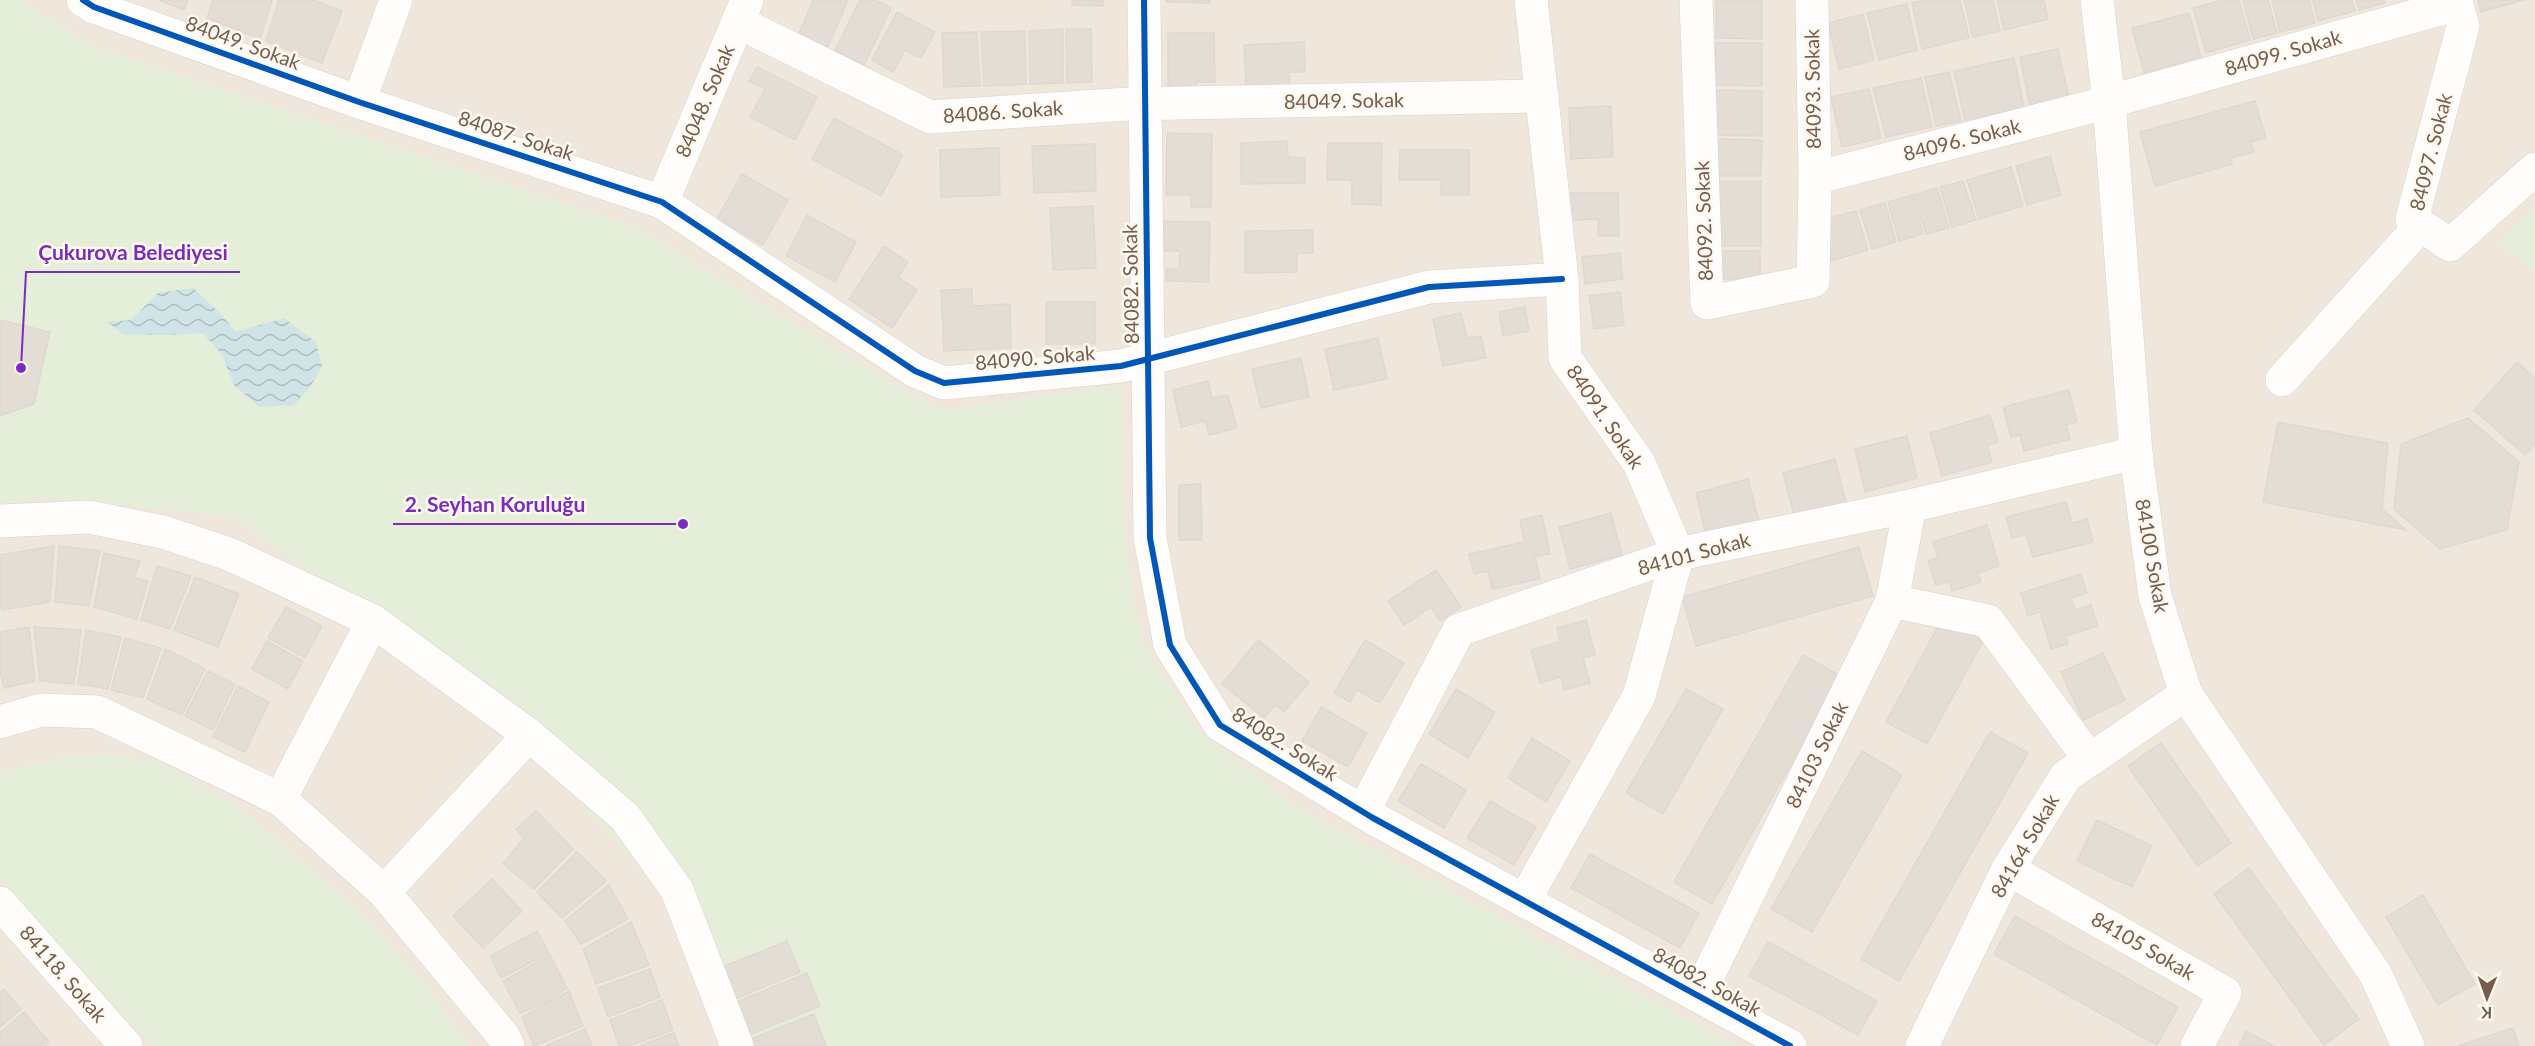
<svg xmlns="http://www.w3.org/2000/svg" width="2535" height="1046" font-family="Lato,sans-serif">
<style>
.residential{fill:#f0e7dc}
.green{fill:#e4eed9}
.water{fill:url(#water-waves)}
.building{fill:#e4ddd5;stroke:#e0d8d0;stroke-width:1.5}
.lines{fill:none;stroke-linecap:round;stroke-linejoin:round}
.street-casing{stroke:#d7d1cc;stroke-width:34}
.secondary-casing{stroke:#d8d1cb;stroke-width:34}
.street{stroke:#fefdfc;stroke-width:33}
.secondary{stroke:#fefdfc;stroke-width:33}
.cycleway-casing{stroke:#fef9f0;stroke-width:10}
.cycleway{stroke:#0057b8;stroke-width:6}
.labels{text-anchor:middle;stroke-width:5;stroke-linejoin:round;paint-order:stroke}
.street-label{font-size:20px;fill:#755d4e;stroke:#fef9f0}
.leader{fill:none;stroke:#7b2cbf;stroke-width:2}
.callout-dot{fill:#7b2cbf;stroke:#fef9f0;stroke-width:2}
.callout-label{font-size:21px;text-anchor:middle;font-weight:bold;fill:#7b2cbf;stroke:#fef9f0;stroke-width:5;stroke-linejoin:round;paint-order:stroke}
</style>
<defs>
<pattern id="water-waves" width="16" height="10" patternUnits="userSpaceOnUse" patternTransform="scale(1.5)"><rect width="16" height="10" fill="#d0e4e7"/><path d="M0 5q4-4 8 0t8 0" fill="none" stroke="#adbcbd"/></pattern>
</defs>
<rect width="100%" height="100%" fill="#f7f4ee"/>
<rect class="residential" x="0" y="0" width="2535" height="1046"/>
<g class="green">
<polygon points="0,0 19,0 89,45 635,227 923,402 945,410 1121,385 1123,533 1141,641 1198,730 1294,806 1736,1046 734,1046 662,892 479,693 232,516 36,497 0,509"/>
<polygon points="2535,209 2535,270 2499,242"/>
<polygon points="109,755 155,760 235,805 352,904 427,987 468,1046 152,1046 0,880 0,772 61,758"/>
</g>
<polygon class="water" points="193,288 219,312 236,332 284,318 316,342 322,367 310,387 294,405 259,407 234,385 222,355 203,333 167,335 122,334 108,322 131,320 158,293"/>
<g class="building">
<polygon points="159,0 188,0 184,10"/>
<polygon points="213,0 272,0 260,39 207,18"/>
<polygon points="279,0 313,0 342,11 322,63 266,41"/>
<polygon points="813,0 848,0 826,51 797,38"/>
<polygon points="860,0 875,0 891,8 864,65 835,51"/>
<polygon points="1072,0 1103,0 1103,6 1072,5"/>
<polygon points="1166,0 1210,0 1210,3 1166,2"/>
<polygon points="1924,0 1960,0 1969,38 1922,49 1912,3"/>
<polygon points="1964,0 1993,0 2000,31 1973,37"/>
<polygon points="1997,0 2044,0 2048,19 2004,30"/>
<polygon points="2222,0 2239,0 2250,40 2206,53 2193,8"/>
<polygon points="2243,0 2268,0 2277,33 2253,39"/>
<polygon points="2272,0 2309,0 2315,23 2280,32"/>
<polygon points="2313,0 2352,0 2355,11 2318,21"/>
<polygon points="2356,0 2384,0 2385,3 2359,10"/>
<polygon points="2478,0 2524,0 2481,12"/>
<polygon points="1716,1 1762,1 1762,39 1716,38"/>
<polygon points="1907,4 1917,50 1879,60 1867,13"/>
<polygon points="897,12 935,32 921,58 905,50 893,72 872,60"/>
<polygon points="2189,13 2201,57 2144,73 2132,28"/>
<polygon points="1863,14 1874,60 1839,69 1828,23"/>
<polygon points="1063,29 1063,83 1030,84 1029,31"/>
<polygon points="1066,29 1091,29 1092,82 1067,83"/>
<polygon points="1025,31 1026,84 984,86 981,32"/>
<polygon points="977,32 980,86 944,87 942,33"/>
<polygon points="1168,33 1214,33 1215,82 1196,82 1196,97 1168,97"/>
<polygon points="1304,42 1305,72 1289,72 1290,85 1246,88 1244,45"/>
<polygon points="1716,43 1762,43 1762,86 1715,85"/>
<polygon points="2058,49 2069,98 2030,106 2020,57"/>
<polygon points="2014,58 2024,107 1965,120 1954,71"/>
<polygon points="757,67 817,97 795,140 750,117 765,89 749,81"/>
<polygon points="1949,72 1961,121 1936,126 1925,77"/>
<polygon points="1921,78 1932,127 1886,137 1873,88"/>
<polygon points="1869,89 1881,138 1842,147 1831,97"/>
<polygon points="1715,90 1762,91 1762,136 1715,135"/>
<polygon points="2255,101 2266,138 2251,142 2254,152 2231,158 2232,164 2155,186 2140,132"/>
<polygon points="1611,106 1613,157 1571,159 1569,108"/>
<polygon points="834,118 903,155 881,196 812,159"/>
<polygon points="1167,133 1212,134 1211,207 1191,207 1191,195 1166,195"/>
<polygon points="1715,139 1762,140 1761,176 1714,176"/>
<polygon points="1287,141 1288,157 1305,158 1305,183 1241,184 1241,143"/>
<polygon points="1328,143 1382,143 1381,205 1352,204 1352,180 1327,180"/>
<polygon points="1095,144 1096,191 1034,193 1032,146"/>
<polygon points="999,148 1000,195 941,197 940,150"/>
<polygon points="1400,150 1469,150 1469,195 1441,195 1441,180 1399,180"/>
<polygon points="2050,156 2061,195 2027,205 2016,166"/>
<polygon points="2011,167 2023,206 1979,219 1967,180"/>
<polygon points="742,174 788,200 763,245 717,219"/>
<rect x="1714" y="181" width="47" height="65"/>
<polygon points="1963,181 1976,220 1952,227 1940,187"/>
<polygon points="1937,188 1949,228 1926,234 1914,195"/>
<polygon points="1569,193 1618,193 1619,236 1598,236 1598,219 1569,220"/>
<polygon points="1912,195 1923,234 1899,241 1888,202"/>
<polygon points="1885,203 1896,242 1872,249 1860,210"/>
<polygon points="1093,206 1096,268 1053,270 1050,208"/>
<polygon points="1856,211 1868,250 1831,261 1820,221"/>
<polygon points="807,215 856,242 835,282 786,256"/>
<polygon points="1157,221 1210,222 1209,282 1166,281 1166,269 1179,269 1180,251 1157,251"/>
<polygon points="1313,230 1313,253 1297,253 1297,272 1245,273 1245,231"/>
<polygon points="884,246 908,262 898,277 917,290 892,328 849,299"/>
<polygon points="1714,251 1760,251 1760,279 1713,279"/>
<polygon points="1620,253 1623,279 1585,284 1582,257"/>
<polygon points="972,289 972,306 1010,304 1011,348 944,351 941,290"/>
<polygon points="1620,292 1624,325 1594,329 1589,296"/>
<rect x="1046" y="302" width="49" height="42"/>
<polygon points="1525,307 1529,331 1503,336 1499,312"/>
<polygon points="1461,313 1467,338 1481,336 1486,358 1443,366 1433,319"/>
<polygon points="0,320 50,332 34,404 0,416"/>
<polygon points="1378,338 1387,379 1334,390 1325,349"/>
<polygon points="1301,358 1309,397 1261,408 1252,369"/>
<polygon points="2517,362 2535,378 2535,444 2525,455 2474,410"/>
<polygon points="1208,381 1212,398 1228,395 1237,428 1209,435 1205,421 1181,427 1173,390"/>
<polygon points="2069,390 2077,422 2066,425 2070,439 2024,451 2020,435 2011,437 2003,407"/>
<polygon points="1990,415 1998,442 1987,445 1992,462 1942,476 1930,433"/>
<polygon points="2468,418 2519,462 2507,530 2440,549 2394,509 2401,444"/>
<polygon points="2278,422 2388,443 2382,509 2406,530 2263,502"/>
<polygon points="1907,436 1917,478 1865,492 1855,449"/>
<polygon points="1835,459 1846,502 1794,515 1783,473"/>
<polygon points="1748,479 1759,521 1706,535 1696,493"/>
<polygon points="1201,484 1202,540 1179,540 1179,485"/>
<polygon points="2066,502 2072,523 2087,519 2093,542 2033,557 2026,534 2012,538 2006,517"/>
<polygon points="1611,513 1622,555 1570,569 1559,527"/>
<polygon points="1542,515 1550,554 1535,556 1540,579 1492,589 1488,571 1474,574 1469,554 1524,542 1520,520"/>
<polygon points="1987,525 1999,566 1978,573 1981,582 1952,591 1949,581 1936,585 1928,561 1938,558 1933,542"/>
<polygon points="54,546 50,602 2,610 0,603 0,555"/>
<polygon points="59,546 100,551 89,606 55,602"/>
<polygon points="1859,547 1873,596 1696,646 1682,597"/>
<polygon points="104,553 140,561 134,578 148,581 137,619 94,607"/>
<polygon points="157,566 191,576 170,629 141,620"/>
<polygon points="1436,570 1461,607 1440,621 1431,607 1404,625 1388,601"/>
<polygon points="2081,574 2087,593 2071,598 2075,610 2091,605 2098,626 2066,636 2068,644 2051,649 2040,612 2028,616 2021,593"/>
<polygon points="195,577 239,594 218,647 174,630"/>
<polygon points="286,607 322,626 305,658 268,638"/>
<polygon points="1942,619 1983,641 1927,744 1886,722"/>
<polygon points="1586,620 1595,655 1583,658 1590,683 1564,690 1561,677 1540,683 1531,650 1560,642 1557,628"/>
<polygon points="29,627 35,681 4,688 0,670 0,632"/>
<polygon points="34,627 81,630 74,684 40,681"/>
<polygon points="86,630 121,637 108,689 78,684"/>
<polygon points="125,638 161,648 143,698 111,690"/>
<polygon points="1258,640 1309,682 1284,712 1275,705 1264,718 1222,684"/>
<polygon points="1365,640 1404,663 1380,703 1357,690 1350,702 1334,693"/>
<polygon points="267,641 303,661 288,689 252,669"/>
<polygon points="165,649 205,669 182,715 147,699"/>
<polygon points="2103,653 2125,700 2083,720 2061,672"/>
<polygon points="1803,655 1841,676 1712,904 1674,882"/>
<polygon points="208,671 235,684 213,730 185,716"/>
<polygon points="238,686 269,702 245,752 213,737"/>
<polygon points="1456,689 1495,712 1468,758 1429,734"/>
<polygon points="1686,689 1723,709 1663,814 1626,793"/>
<polygon points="1321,707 1367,733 1348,767 1302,741"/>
<polygon points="1990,732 2028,753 1899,981 1861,959"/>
<polygon points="1532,738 1570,761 1546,802 1508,778"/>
<polygon points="2161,743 2231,843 2198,866 2128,766"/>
<polygon points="1862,751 1902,775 1812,932 1771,909"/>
<polygon points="1421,764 1466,790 1444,828 1398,801"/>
<polygon points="1490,801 1536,827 1514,865 1467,838"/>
<polygon points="536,811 573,849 534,889 503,864 524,838 516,829"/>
<polygon points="2097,820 2152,846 2132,887 2077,861"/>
<polygon points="577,852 606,881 562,918 537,892"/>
<polygon points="1590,854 1699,913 1680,948 1571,888"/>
<polygon points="2249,868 2359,1019 2324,1045 2214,894"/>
<polygon points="492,879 522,911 483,948 453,916"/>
<polygon points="609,885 628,919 581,944 565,921"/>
<polygon points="2423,895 2475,984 2438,1005 2386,917"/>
<polygon points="2015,916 2178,1007 2157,1045 1994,954"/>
<polygon points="631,922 649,965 596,984 583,949"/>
<polygon points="537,931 549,953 501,978 490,956"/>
<polygon points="787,941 800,972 735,999 722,967"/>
<polygon points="1768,942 1877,1001 1858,1035 1749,976"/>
<polygon points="550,955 567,988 545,1003 520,1013 503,981"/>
<polygon points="650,969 660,997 608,1017 598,988"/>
<polygon points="807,973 820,1006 749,1035 736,1002"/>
<polygon points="4,989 21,1009 0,1027 0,992"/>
<polygon points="569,991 583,1026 534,1046 522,1017"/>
<polygon points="662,1000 673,1030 629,1046 619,1046 610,1020"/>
<polygon points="24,1012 49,1042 45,1046 0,1046 0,1033"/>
<polygon points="814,1014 826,1046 754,1046 751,1039"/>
<polygon points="2513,1028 2519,1046 2460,1046 2460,1045"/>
<polygon points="585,1029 592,1046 545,1046"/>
<polygon points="2246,1031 2274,1046 2239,1046"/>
<polygon points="674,1033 679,1046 639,1046"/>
</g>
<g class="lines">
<g class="street-casing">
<g id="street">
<polyline points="83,0 94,7 359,102 662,202 915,371 944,383 1121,366 1429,287 1562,279"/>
<polyline points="1144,0 1150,538 1170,645 1220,725 1373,818 1790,1046"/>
<polyline points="1696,0 1707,303 1813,281 1815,178 1812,0"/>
<polyline points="2097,0 2109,102 2136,453 2155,596 2186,694 2376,975 2408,1046"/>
<polyline points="2455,0 2463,26 2412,219 2450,245 2535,169"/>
<polyline points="738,22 930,117 1129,104 1542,96"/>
<polyline points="359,102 396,0"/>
<polyline points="1815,178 2090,107 2457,4"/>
<polyline points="662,202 747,0"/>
<polyline points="2282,380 2421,225"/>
<polyline points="0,521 89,517 163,532 229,554 373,621 529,735 625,817 677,890 737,1046"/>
<polyline points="1892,601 1988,621 2090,760"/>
<polyline points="0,722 41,710 97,712 280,799 384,892 504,1037 508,1046"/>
<polyline points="280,799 373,621"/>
<polyline points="1363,812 1459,630 1678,554 1910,506 2136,453"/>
<polyline points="2008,869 2225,993 2197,1046"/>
<polyline points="384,892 529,735"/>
<polyline points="1524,901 1639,696 1678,554 1639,463 1565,358 1562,279 1531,0"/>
<polyline points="1698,996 1892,601 1910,506"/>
<polyline points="1922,1046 2008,869 2066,776 2186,694"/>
</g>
</g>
<g class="secondary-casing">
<polyline id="secondary" points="0,903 126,1046"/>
</g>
<use href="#street" class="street"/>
<use href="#secondary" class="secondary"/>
<g class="cycleway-casing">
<g id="cycleway">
<polyline points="83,0 94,7 359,102 662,202 915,371 944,383 1121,366 1429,287 1562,279"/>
<polyline points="1144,0 1150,538 1170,645 1220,725 1373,818 1790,1046"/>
</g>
</g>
<use href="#cycleway" class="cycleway"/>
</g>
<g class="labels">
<g class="street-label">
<text transform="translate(243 43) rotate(20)" y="7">84049. Sokak</text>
<text transform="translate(2283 53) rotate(-16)" y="7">84099. Sokak</text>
<text transform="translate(1813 89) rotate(-91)" y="7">84093. Sokak</text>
<text transform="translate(705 101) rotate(-67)" y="7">84048. Sokak</text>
<text transform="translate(1344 101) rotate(-1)" y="7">84049. Sokak</text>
<text transform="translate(1003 112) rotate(-4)" y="7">84086. Sokak</text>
<text transform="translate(516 136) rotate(18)" y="7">84087. Sokak</text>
<text transform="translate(1962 140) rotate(-14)" y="7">84096. Sokak</text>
<text transform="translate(2431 152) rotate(-76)" y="7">84097. Sokak</text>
<text transform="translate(1704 221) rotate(-92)" y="7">84092. Sokak</text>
<text transform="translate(1131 284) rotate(-91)" y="7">84082. Sokak</text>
<text transform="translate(1035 358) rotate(-5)" y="7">84090. Sokak</text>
<text transform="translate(1605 417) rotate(56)" y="7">84091. Sokak</text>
<text transform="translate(1694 554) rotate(-15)" y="7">84101 Sokak</text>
<text transform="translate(2152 556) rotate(80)" y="7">84100 Sokak</text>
<text transform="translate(1285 744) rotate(32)" y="7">84082. Sokak</text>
<text transform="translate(1817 755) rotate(-64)" y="7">84103 Sokak</text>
<text transform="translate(2025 846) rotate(-60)" y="7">84164 Sokak</text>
<text transform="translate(2143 946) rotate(30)" y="7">84105 Sokak</text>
<text transform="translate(63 974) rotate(49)" y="7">84118. Sokak</text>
<text transform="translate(1707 982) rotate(29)" y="7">84082. Sokak</text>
</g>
</g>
<path class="leader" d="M21 368L26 272H240M683 524L597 524H393"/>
<g class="callout-dot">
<circle cx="21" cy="368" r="6"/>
<circle cx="683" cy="524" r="6"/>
</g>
<g class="callout-label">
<text x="133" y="260">Çukurova Belediyesi</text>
<text x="495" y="512">2. Seyhan Koruluğu</text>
</g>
<g transform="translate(2487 998) rotate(181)" stroke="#fef9f0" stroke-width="4.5" paint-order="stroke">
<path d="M0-4.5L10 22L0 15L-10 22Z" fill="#755d4e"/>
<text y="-9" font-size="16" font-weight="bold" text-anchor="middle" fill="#755d4e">K</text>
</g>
</svg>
